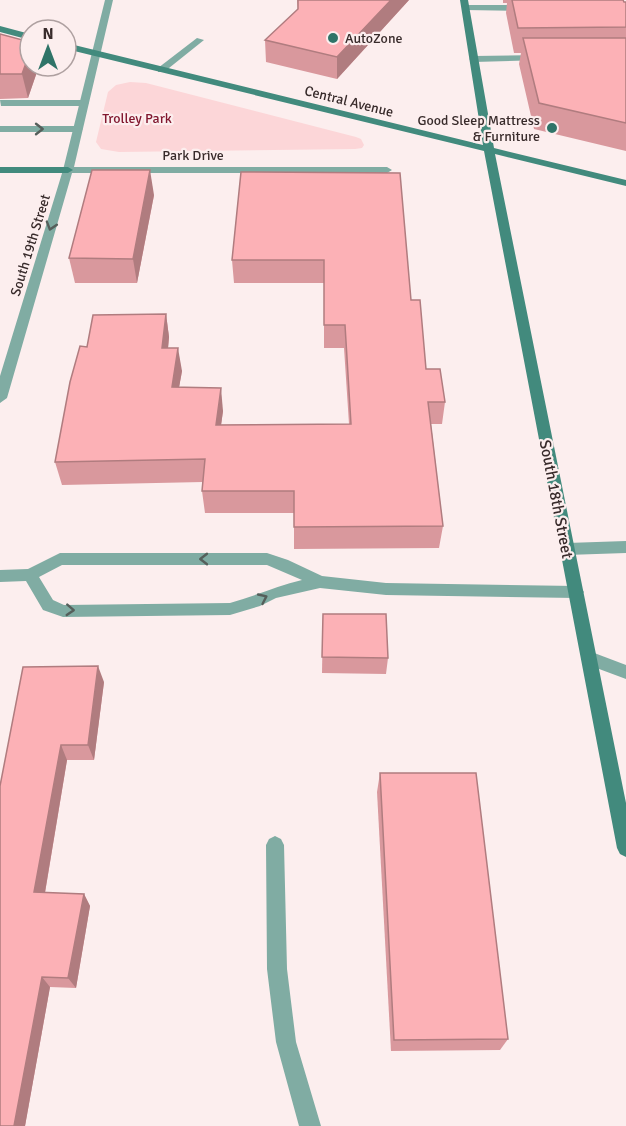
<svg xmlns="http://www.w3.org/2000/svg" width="626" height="1126" font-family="Signika,sans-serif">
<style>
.green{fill:#fcd6d8}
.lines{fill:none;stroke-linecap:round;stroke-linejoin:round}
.lane{fill:#80aca3;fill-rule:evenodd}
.street{fill:#80aca3;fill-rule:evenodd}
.secondary{fill:#428a7d;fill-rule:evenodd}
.wall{fill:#d9989d}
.shaded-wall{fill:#b07c7f}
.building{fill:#fcb1b6;stroke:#b07c7f;stroke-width:1.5}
.oneway{stroke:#555f5b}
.poi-dot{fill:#2f7468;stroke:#fceeee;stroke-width:2}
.labels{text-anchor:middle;stroke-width:4.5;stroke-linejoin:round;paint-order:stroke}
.far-poi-label{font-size:14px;fill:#382b2b;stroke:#fceeee;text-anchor:start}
.far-street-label{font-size:14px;fill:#382b2b;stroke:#fceeee}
.far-park-label{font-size:14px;fill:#821830;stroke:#fceeee}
.street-label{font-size:16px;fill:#382b2b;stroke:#fceeee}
</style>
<rect width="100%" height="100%" fill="#fceeee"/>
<polygon class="green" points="130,82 146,83 356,137 361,139 364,145 362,148 355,149 119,152 101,149 96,142 108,92 116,85"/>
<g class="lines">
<g class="lane">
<polygon points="462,5 525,5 529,8 525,11 465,10 462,9"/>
<polygon points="197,38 204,40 164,72 158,72 158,68"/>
<polygon points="540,55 545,58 543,60 474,62 469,59 474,56"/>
<polygon points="0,100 84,100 89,103 84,106 1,106"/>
<polygon points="0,126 78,126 83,129 78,132 0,132"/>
<polygon points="626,541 626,553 567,555 562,553 560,549 562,545 567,543"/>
<path d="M 60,553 L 267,553 L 288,560 L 322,576 L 386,583 L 576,586 L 581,588 L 584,592 L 581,596 L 576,598 L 386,595 L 320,588 L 276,598 L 260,606 L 230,615 L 63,617 L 43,610 L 26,581 L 0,582 L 0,570 L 28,569 ZM 62,565 L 267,565 L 302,580 C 277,586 255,596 230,603 L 64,605 L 53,600 L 39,577 Z"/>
<polygon points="589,651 626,665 626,679 583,663 581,658 583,653"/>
<polygon points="275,836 281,839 284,845 287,969 296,1042 321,1126 299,1126 276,1042 267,969 266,845 269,839"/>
</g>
<polygon class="street" points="105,0 113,0 74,167 387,167 392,170 387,173 72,173 7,398 0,403 0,376 63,170"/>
<g class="secondary">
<polygon points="460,0 468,0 494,148 626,180 626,186 495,154 626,803 626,857 620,854 617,848 484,151 66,49 66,43 483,145"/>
<polygon points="0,26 30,34 30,40 0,32"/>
<polygon points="0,167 68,167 73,170 68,173 0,173"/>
</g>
</g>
<g class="wall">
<polygon points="297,0 409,0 337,79 266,62 265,40 298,10"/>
<polygon points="503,0 623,0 624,2 626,2 626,151 534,129 519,64 521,53 514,53 506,13 507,3 503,3"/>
<polygon points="0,34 39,66 28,98 0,99"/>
<polygon points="241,172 411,300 426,369 445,402 442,424 431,424 443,526 439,548 294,549 294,513 205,513 202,491 203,482 62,485 55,462 87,347 166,314 169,337 168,348 182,371 179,387 223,411 221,425 349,424 344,348 324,348 324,283 234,283 232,260"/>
<polygon points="154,195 137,283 75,283 69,258"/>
<polygon points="323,614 388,658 386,674 322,673"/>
<polygon points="104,682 94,760 67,760 45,893 84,894 90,906 76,988 50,987 25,1126 0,1126 0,786"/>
<polygon points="380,773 508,1039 500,1050 391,1051 377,792"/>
</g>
<g class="shaded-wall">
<polygon points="391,0 409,0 337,79 337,57"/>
<polygon points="30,52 30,66 39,66 28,98 22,74"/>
<polygon points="150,170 154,195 137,283 133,259"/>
<polygon points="166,314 169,337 166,371 162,348"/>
<polygon points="178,348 182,371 175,410 172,387"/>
<polygon points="221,388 223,411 218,447 216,425"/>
<polygon points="98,666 104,682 94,760 88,745"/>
<polygon points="61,745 67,760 43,904 34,892"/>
<polygon points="84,894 90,906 76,988 68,978"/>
<polygon points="42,977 50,987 25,1126 14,1126"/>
</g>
<g class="building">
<polygon points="298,0 391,0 337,57 265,40 298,9"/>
<polygon points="512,0 623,0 624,2 626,2 626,27 518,28"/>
<polygon points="0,34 30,42 30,52 22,74 0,74"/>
<polygon points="523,38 626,38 626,123 539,103"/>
<polygon points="92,170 150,170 133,259 69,258"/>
<polygon points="241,172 400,173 411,300 420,300 426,369 440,369 445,402 428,402 443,526 294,527 294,491 202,491 205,459 55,462 70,382 80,346 87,347 93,315 166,314 162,348 178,348 172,387 221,388 216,425 351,424 345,325 324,325 324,260 232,260"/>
<polygon points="323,614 386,614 388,658 322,657"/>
<polygon points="98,666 88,745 61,745 34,892 84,894 68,978 42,977 14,1126 0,1126 0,786 23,667"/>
<polygon points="380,773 476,773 508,1039 394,1040"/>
</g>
<defs><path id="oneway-chevron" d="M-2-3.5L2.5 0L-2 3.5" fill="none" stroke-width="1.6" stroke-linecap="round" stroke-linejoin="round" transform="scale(1.5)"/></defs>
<g class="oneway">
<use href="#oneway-chevron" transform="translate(39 129)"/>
<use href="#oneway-chevron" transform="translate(51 226) rotate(107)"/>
<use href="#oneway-chevron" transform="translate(204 559) rotate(180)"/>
<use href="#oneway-chevron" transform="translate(263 598) rotate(-25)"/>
<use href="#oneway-chevron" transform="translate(70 610) rotate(3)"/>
</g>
<g class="poi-dot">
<circle cx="333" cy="38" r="6"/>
<circle cx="552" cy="128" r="6"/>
</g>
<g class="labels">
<g class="far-poi-label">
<text x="345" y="43">AutoZone</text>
<text x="540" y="125" text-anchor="end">Good Sleep Mattress<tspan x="540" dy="16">&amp; Furniture</tspan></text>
</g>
<g class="far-street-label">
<text transform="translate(349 101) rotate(14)" y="5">Central Avenue</text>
<text x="193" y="160">Park Drive</text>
<text transform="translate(30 245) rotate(-73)" y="5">South 19th Street</text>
</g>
<g class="far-park-label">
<text x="137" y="123">Trolley Park</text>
</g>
<g class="street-label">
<text transform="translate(557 499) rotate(79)" y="6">South 18th Street</text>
</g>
</g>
<g transform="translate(48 48)"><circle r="28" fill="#fceeee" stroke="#aea0a0" stroke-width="1.5"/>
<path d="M0-4.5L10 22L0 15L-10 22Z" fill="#2f7468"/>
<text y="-9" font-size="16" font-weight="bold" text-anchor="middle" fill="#382b2b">N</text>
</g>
</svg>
